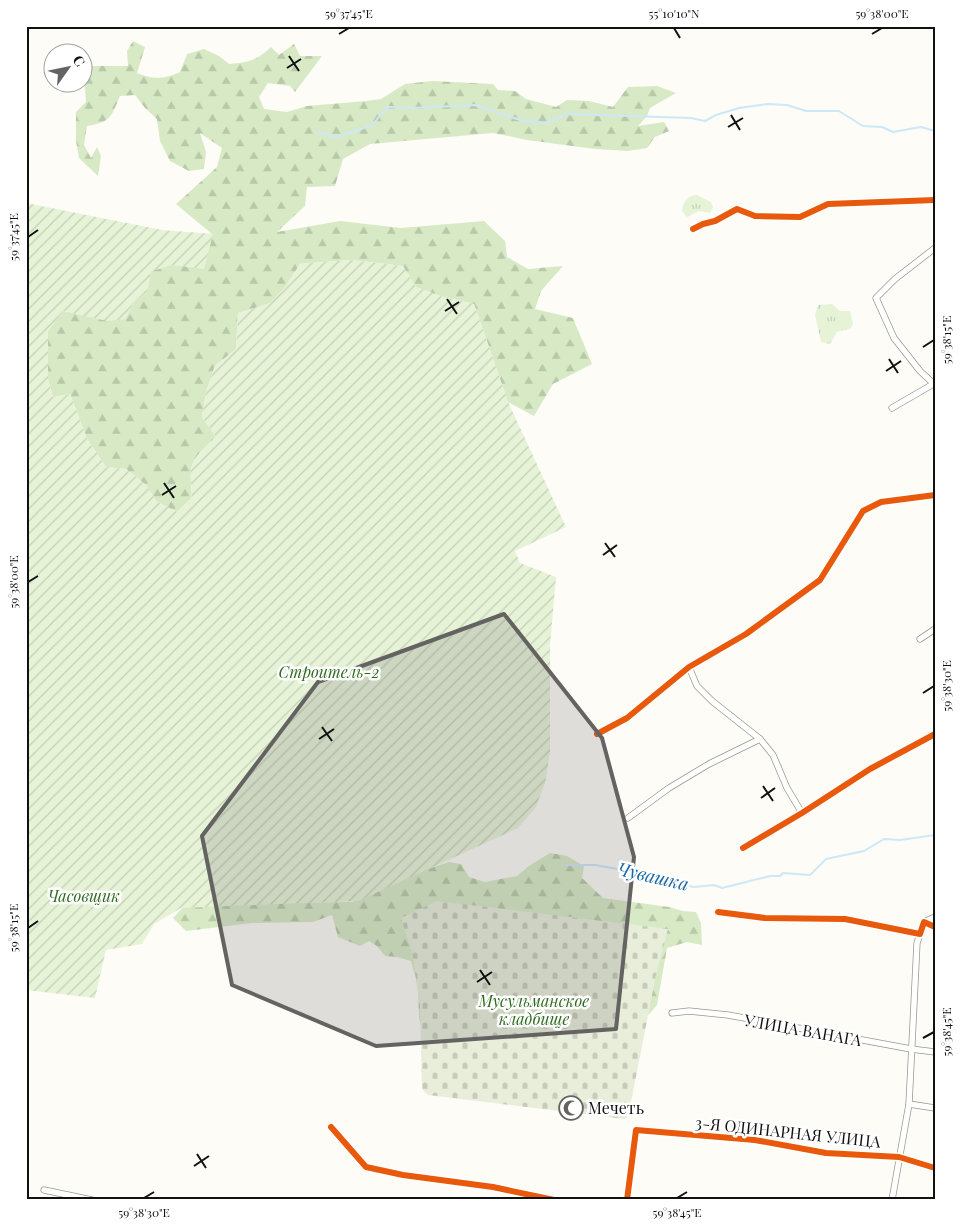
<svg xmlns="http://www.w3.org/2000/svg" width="961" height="1226" font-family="'Playfair Display',serif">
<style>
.grass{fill:url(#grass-tufts)}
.forest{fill:url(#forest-firs)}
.cemetery{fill:url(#cemetery-stones)}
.garden{fill:url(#garden-furrows)}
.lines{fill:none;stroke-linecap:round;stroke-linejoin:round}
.stream{stroke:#cde8f7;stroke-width:2}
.minor-casing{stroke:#979795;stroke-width:7}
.minor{stroke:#fffffe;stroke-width:5.5}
.cycleway-casing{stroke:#fff;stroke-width:9}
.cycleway{stroke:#e8590c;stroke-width:6}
.marked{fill:#646362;fill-opacity:0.2;stroke:#646362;stroke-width:4;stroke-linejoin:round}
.ticks{fill:none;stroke:#111;stroke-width:2}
.labels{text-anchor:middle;stroke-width:5;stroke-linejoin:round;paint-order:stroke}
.park-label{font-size:16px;font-style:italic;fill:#2f6b1f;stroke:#fff}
.street-label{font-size:16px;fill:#111;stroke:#fff}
.poi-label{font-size:16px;fill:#111;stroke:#fff;text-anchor:start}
.water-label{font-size:18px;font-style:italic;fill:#1768a6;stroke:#fff}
.neatline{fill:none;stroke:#111;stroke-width:2}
.ticks-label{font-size:12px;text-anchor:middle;fill:#111}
</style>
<defs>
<pattern id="grass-tufts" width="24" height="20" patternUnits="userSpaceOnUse" patternTransform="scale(1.25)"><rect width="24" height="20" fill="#e7f3d7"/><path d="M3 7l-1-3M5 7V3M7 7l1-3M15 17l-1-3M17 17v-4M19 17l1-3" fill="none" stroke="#c5cfb8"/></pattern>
<pattern id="forest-firs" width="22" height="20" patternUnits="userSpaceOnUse" patternTransform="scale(1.25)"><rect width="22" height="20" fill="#d8eac5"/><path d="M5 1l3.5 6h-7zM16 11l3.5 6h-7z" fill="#b8c8a8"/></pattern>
<pattern id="cemetery-stones" width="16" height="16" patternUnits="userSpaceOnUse" patternTransform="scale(1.25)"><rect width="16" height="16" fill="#e9eedb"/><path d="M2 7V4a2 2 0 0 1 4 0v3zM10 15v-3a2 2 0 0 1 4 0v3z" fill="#c7cbbb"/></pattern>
<pattern id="garden-furrows" width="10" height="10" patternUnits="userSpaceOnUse" patternTransform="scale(1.25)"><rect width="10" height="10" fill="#e7f3d7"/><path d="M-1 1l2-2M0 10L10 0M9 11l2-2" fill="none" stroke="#c5cfb8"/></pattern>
</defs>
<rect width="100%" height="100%" fill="#fdfcf7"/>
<g class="grass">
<path d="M 697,195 L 711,202 L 713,207 L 710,213 L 699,211 L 687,217 L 682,211 C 684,201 686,196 697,195 Z"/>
<polygon points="832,304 840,311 850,311 853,324 851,328 837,332 830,344 821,342 815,315 818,305"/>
</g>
<g class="forest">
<path d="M 133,41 L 145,47 L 137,73 C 153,80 165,79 180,72 L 187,54 L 204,49 L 219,56 L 229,64 C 249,62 256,61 271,47 L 279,55 L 294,44 L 300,56 L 322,56 L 295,92 L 290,86 L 268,83 L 259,97 L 264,109 L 287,112 L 307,106 L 366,101 L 381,99 L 405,84 L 432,81 L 493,84 L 498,90 L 515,91 L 526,99 L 556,107 L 567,100 L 589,101 L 613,107 L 628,87 L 657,86 L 676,93 L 650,108 L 647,116 L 638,126 L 664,122 L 669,131 L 655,137 L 647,148 L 628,151 L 595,149 L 527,140 L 493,133 L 370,144 L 343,159 L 335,186 L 307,187 L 305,206 L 277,232 L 340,221 L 401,228 L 484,221 L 505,241 L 507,257 L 528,269 L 563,266 L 541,291 L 535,309 L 573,318 L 592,364 L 553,384 L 534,416 L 508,402 L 474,304 L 440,296 L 416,287 L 403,266 L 351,260 L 300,264 L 286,286 L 271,303 L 238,313 L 236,349 L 215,366 L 206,392 L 202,417 L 216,437 C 190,462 189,461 192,497 L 177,512 L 156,501 L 146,485 L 126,469 L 106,467 L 87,439 L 70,394 L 53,397 L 48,379 L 48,331 L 62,311 L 125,319 L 134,302 L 147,292 L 151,271 L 171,265 L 213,235 L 176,204 L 217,167 L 222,148 L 200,133 L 206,152 L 204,169 L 189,171 L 170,161 L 160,141 L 157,119 L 145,108 L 135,95 L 120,96 C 111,117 111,122 87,126 L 84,145 L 91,158 L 97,147 L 101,156 L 98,176 L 79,158 L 76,141 L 76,112 L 86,102 L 85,87 L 80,83 L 82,82 L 83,66 L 128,66 L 127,51 Z"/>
<polygon points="550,853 567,856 584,866 582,878 603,898 669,907 683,911 696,912 701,923 702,945 687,942 667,948 657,1005 641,1023 426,1085 421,1070 426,1056 424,1036 419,1019 418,986 411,961 397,957 385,956 377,946 369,941 360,946 338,937 332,915 313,922 252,923 186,931 173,918 186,904 353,902 422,871 449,862 461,864 469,877 485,882 517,876 529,866"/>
</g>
<polygon class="cemetery" points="437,901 668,929 656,975 628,1117 624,1119 428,1095 422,1089 420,1006 412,952 401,918"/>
<path class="garden" d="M 26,203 L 162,230 L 213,234 L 204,269 L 171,265 L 151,271 L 147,292 L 134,302 L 125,319 L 107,321 L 63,311 L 48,331 L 48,379 L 53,397 L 70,394 L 87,439 L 106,467 L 126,469 L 146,485 L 156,501 L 177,512 L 192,497 C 189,460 190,463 216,437 L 202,417 L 206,391 L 215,366 L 236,349 L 238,313 L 271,303 L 286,286 L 300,264 L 351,260 L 403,266 L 416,287 L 440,296 L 474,304 L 508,402 L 566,527 L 515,551 L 520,563 L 556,577 L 550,645 L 550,753 L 545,783 L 536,807 L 518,828 L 358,901 L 181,908 L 154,924 L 142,944 L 106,950 L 95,998 L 26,990 Z"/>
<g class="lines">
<g class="stream">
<polyline points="316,132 336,137 373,125 380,115 388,107 412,108 475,105 520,120 546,123 568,114 691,118 705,121 716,115 739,108 767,104 787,105 806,111 839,111 863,126 882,127 893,132 921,127 935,131"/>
<polyline points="566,865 595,865 635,872 649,873 672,882 694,887 714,885 722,888 770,876 780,876 783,873 810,875 826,859 864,851 884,839 900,840 935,835"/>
</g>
<g class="minor-casing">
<g id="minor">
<polyline points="693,229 703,224 715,221 737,209 755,216 800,217 828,204 935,200"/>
<polyline points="935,248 895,279 876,298 894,338 920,371 935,385"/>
<polyline points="892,408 935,383"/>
<polyline points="920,639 935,629"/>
<polyline points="689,667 697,686 712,701 760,739 773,755 787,788 802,813"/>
<polyline points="597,734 627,718 689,667 746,634 820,580 863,511 881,502 935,495"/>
<polyline points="628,818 669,788 709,764 760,739"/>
<polyline points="743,848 802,813 870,769 935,734"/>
<polyline points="718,912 765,918 845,919 920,934 924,922 935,927"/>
<polyline points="924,922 935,917"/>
<polyline points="672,1013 689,1011 728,1015 911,1049 935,1052"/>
<polyline points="909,1104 935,1108"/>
<polyline points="331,1127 366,1167 403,1175 493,1187 554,1200"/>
<polyline points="44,1190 92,1200"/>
<polyline points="627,1200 636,1130 755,1140 826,1153 899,1157 935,1168"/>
<polyline points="892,1200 909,1104 917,943 920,934"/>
</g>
</g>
<use href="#minor" class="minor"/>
<g class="cycleway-casing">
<g id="cycleway">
<polyline points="693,229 703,224 715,221 737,209 755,216 800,217 828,204 935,200"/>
<polyline points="597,734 627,718 689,667 746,634 820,580 863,511 881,502 935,495"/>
<polyline points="743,848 802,813 870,769 935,734"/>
<polyline points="718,912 765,918 845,919 920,934 924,922 935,927"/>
<polyline points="331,1127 366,1167 403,1175 493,1187 554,1200"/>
<polyline points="627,1200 636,1130 755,1140 826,1153 899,1157 935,1168"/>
</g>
</g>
<use href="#cycleway" class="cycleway"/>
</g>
<path class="marked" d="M 504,614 L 602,738 L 634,857 L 616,1029 L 376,1046 L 232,985 L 202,836 L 318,682 Z"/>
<path class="ticks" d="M 674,28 L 680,38M 339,34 L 349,28M 872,34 L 882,28M 289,56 L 299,71M 287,68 L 301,59M 731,115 L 740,130M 728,127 L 743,118M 28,237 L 38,230M 447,299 L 457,314M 445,311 L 459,302M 923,347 L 934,340M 889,359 L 898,373M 886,371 L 901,361M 164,483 L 174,498M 162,495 L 176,486M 605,543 L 615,557M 603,555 L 617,545M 28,582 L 38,576M 923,693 L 934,686M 322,727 L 332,741M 319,739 L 334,729M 763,786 L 773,801M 761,798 L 775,788M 28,928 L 38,921M 480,970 L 490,985M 477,982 L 492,972M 923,1038 L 934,1032M 197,1154 L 206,1168M 194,1166 L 209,1156M 144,1198 L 154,1192M 677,1198 L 687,1192"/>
<defs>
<g id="mosque-ring" transform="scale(1.25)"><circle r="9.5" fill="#fff" stroke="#646362" stroke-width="1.5"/><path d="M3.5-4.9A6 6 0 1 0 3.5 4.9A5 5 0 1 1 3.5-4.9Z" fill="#646362"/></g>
</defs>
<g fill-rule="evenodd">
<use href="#mosque-ring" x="571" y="1108"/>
</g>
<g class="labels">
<g class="park-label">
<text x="329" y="678">Строитель-2</text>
<text x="84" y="902">Часовщик</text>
<text x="534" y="1007">Мусульманское<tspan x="534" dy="18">кладбище</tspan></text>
</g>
<g class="street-label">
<text transform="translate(803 1030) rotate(10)" y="6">УЛИЦА ВАНАГА</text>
<text transform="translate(788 1132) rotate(6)" y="6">3-Я ОДИНАРНАЯ УЛИЦА</text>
</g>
<g class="poi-label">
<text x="588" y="1114">Мечеть</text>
</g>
<g class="water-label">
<text transform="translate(653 877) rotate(13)" y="6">Чувашка</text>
</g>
</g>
<rect width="961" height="1226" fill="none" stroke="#ffffff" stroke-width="55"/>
<g transform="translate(68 68) rotate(57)"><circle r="24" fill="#ffffff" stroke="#a0a0a0"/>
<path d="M0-4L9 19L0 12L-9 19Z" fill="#646362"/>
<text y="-8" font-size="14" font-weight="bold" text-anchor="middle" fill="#111111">С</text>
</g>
<rect x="28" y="28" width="906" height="1170" class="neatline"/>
<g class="ticks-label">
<text x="349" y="18">59°37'45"E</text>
<text x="674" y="18">55°10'10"N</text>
<text x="882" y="18">59°38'00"E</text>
<text transform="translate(14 237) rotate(-90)" y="4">59°37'45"E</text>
<text transform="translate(947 340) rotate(-90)" y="4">59°38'15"E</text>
<text transform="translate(14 582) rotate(-90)" y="4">59°38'00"E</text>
<text transform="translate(947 686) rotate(-90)" y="4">59°38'30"E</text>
<text transform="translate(14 928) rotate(-90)" y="4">59°38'15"E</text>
<text transform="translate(947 1032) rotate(-90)" y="4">59°38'45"E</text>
<text x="144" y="1217">59°38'30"E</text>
<text x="677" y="1217">59°38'45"E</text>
</g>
</svg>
